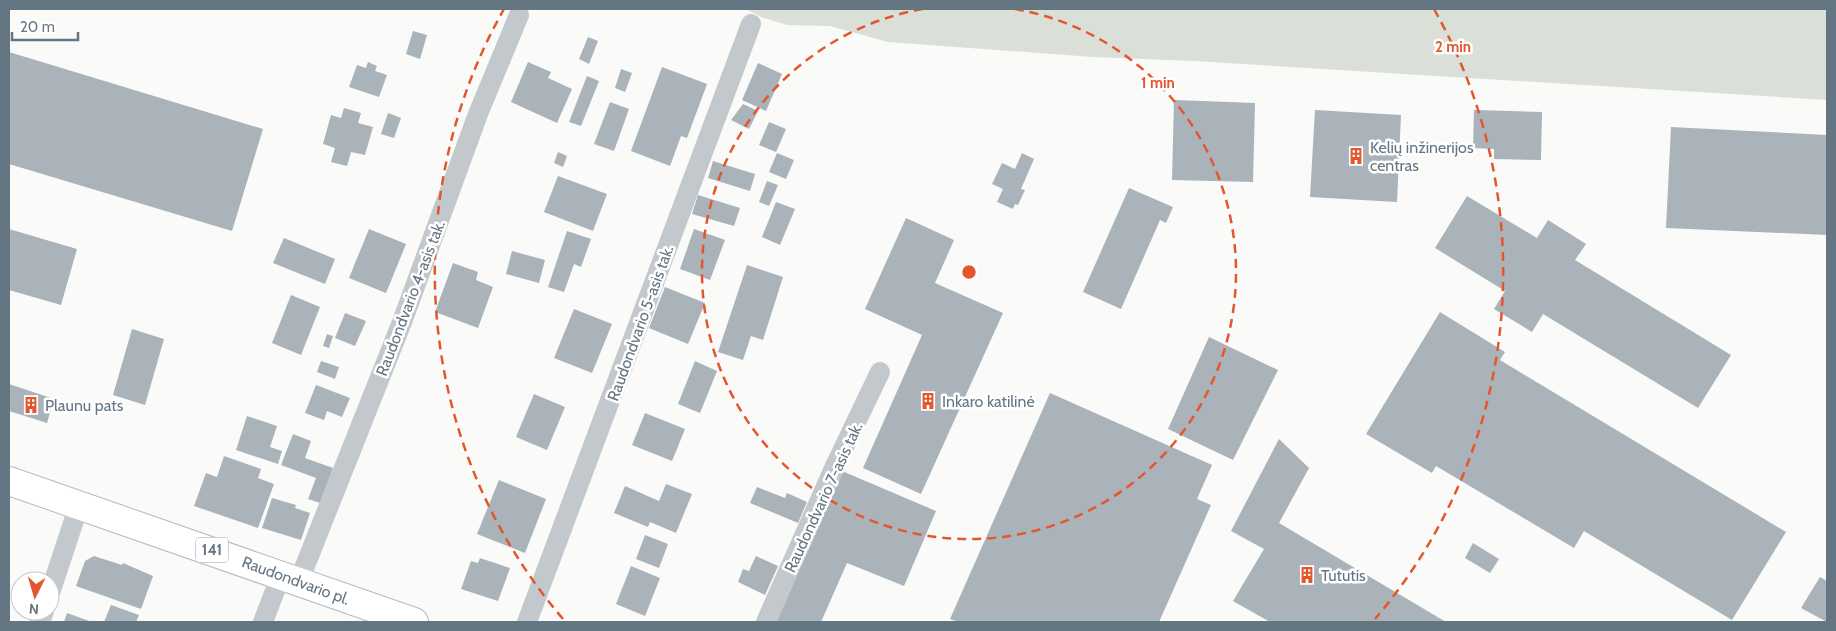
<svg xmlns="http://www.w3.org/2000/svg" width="1836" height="631" font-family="Cabin,sans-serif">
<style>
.green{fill:#dadfd7}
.building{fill:#aab3b9}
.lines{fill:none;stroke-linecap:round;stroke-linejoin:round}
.primary-casing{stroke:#b5babe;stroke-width:30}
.street{stroke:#c3c8cc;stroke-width:20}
.primary{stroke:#fff;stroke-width:28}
.ring{fill:none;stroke:#e4572e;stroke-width:2.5;stroke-dasharray:9 6}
.labels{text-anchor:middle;stroke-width:5;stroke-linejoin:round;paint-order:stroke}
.shield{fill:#fff;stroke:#939fa8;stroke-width:1}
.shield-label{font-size:15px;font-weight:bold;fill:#657683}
.poi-label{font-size:16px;fill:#657683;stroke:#fff;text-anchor:start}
.street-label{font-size:16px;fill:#657683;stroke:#fff}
.centre{fill:#e4572e;stroke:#fff;stroke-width:2.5}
.ring-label{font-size:15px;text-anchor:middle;font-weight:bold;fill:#e4572e;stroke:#fff;stroke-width:5;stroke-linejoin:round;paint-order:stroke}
</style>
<rect width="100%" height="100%" fill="#fafaf8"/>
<polygon class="green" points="746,9 1827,9 1827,100 1194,61 1093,57 888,42 830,26 787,25 761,17"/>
<g class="building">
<polygon points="413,31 427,35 420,59 406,54"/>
<polygon points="588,37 598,41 589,64 579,59"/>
<polygon points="9,52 263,129 232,231 9,164"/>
<polygon points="368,62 377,66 375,71 387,75 379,97 349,87 357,65 366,68"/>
<polygon points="528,62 551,72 548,78 572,89 557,123 511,102"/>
<polygon points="758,63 782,74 766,111 742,100"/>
<polygon points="662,67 707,84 687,138 681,136 670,166 631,151"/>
<polygon points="621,69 632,73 625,92 615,88"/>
<polygon points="587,76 599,81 581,126 569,122"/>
<polygon points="1174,100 1255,103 1253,182 1172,180"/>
<polygon points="610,102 629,109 614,151 594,144"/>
<polygon points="743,104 758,111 749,129 731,120"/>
<polygon points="344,108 361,113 358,123 373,127 365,155 351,152 347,166 331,162 335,148 323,144 331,115 341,118"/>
<polygon points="1315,110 1401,115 1397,202 1310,197"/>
<polygon points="1474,110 1542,112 1541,160 1494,159 1494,149 1473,148"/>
<polygon points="388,113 401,118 394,138 381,134"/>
<polygon points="769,122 786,129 776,152 759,145"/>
<polygon points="1671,127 1827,135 1827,235 1666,228"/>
<polygon points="558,152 567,156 563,167 554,163"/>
<polygon points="777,153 794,160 786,179 769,172"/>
<polygon points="1022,153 1034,159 1021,189 1025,190 1018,205 1015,204 1013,209 997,202 1003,189 992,184 1002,163 1015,169"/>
<polygon points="713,161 755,174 750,191 708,178"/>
<polygon points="558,176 607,194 593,231 544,212"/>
<polygon points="767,181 778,185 769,206 759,202"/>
<polygon points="1129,188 1173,207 1166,223 1160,220 1121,309 1083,292"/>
<polygon points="698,195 740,208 734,226 692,214"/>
<polygon points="1467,196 1537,238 1548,220 1586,244 1575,260 1731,355 1698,408 1543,314 1532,332 1494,309 1505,291 1435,248"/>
<polygon points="776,202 795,209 780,245 762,237"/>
<polygon points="906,218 954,240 935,283 1003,313 921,494 863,468 922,335 865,309"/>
<polygon points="9,229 77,249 61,305 9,290"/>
<polygon points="369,229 406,244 386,293 349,278"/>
<polygon points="694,229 725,240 710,280 680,269"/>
<polygon points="567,231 591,239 581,267 574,264 564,292 548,287"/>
<polygon points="284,238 335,259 325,284 273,263"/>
<polygon points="512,251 545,260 539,283 506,274"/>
<polygon points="453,263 478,272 476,280 493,287 478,328 435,312"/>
<polygon points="747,265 783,277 763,340 751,336 743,360 718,352"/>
<polygon points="665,287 705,303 688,344 649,328"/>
<polygon points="291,295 320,307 301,355 272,343"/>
<polygon points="574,309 612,324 592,373 554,358"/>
<polygon points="1440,312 1505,352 1500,360 1786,532 1732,620 1584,531 1574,548 1436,466 1432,473 1366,434"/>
<polygon points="345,313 366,321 355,346 335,338"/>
<polygon points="132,329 164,339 145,405 113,395"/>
<polygon points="327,334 333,336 329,348 323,346"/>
<polygon points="1209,337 1278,370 1233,460 1168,429"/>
<polygon points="321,361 339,367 335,379 317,372"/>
<polygon points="695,361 717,371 700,413 678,404"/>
<polygon points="9,384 54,399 47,423 9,411"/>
<polygon points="316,385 350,398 342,417 327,411 324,420 305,413"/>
<polygon points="1050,393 1212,465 1197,499 1211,505 1159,622 959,622 950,619"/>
<polygon points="534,394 565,407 547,450 516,437"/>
<polygon points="645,413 685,429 672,461 632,445"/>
<polygon points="247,416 277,426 270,447 282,451 278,464 236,450"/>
<polygon points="293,434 311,441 305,458 333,468 320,503 308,499 316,478 281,465"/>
<polygon points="1279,439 1309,468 1279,523 1446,622 1270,622 1233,601 1264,549 1231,531"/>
<polygon points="224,456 261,469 258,478 274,484 258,528 194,506 206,473 217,477"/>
<polygon points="842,471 936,511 904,586 847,563 821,622 774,622"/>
<polygon points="499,480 546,499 525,553 477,534"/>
<polygon points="666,484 692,494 676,533 650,522 648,527 614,513 625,486 659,501"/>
<polygon points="757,487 785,498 787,493 807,502 798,523 750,503"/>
<polygon points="272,498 296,505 295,508 310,513 301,540 262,528"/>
<polygon points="645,535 668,544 659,568 636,559"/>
<polygon points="1473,543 1499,559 1490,573 1465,558"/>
<polygon points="94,556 122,565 123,563 153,576 141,609 76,586 85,561"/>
<polygon points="756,556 778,566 765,595 738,582 743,569 749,571"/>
<polygon points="480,558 510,568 498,601 461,589 471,561 478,563"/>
<polygon points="631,566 660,578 645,616 616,604"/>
<polygon points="1820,577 1827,581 1827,622 1801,608"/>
<polygon points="111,605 139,615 136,622 104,622"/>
<polygon points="67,613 92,622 64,622"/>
</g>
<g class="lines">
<g class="primary-casing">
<polyline id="primary" points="9,481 414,622"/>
</g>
<g class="street">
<polyline points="299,581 402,322 478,114 519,15"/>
<polyline points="50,593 79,505"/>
<polyline points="40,622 44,611"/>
<polyline points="263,622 281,575"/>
<polyline points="527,622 751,24"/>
<polyline points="766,622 835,466 880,372"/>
</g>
<use href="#primary" class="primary"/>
</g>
<g class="ring">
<path d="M1015 9A267 267 0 1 1 923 9"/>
<path d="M563 619A534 534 0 0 1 504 9M1434 9A534 534 0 0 1 1375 619"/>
</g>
<defs>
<g id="building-bare" transform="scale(1.35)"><path d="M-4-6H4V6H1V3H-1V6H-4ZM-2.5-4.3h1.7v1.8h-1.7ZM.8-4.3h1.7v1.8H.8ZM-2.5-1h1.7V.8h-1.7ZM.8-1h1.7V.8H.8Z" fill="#e4572e" stroke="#fff" stroke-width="2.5" paint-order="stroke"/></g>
</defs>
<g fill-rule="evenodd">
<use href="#building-bare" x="1356" y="156"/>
<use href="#building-bare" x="928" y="401"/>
<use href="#building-bare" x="31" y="405"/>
<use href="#building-bare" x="1307" y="575"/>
</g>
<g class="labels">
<rect class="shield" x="196" y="537.5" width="32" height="25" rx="4"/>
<g class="shield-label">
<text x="212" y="555">141</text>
</g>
<g class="poi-label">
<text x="1370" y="153">Kelių inžinerijos<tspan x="1370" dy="18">centras</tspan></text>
<text x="942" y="407">Inkaro katilinė</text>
<text x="45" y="411">Plaunu pats</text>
<text x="1321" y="581">Tututis</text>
</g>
<g class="street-label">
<text transform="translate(410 298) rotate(-69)" y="6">Raudondvario 4-asis tak.</text>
<text transform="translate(640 323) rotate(-70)" y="6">Raudondvario 5-asis tak.</text>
<text transform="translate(823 497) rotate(-65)" y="6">Raudondvario 7-asis tak.</text>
<text transform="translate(296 580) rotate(20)" y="6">Raudondvario pl.</text>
</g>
</g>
<circle cx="969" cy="272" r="8" class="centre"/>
<g class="ring-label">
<text x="1453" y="52">2 min</text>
<text x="1158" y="88">1 min</text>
</g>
<rect width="1836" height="631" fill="none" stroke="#657683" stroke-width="20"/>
<g transform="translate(35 596) rotate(185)"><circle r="24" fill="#ffffff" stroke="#c1c8cd"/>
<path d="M0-4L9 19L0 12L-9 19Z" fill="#e4572e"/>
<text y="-8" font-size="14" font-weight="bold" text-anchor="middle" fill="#657683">N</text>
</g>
<path d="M12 32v8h66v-8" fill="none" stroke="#657683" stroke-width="2.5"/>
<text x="20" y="32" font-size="15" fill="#657683" stroke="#ffffff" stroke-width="4" paint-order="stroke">20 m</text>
</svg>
